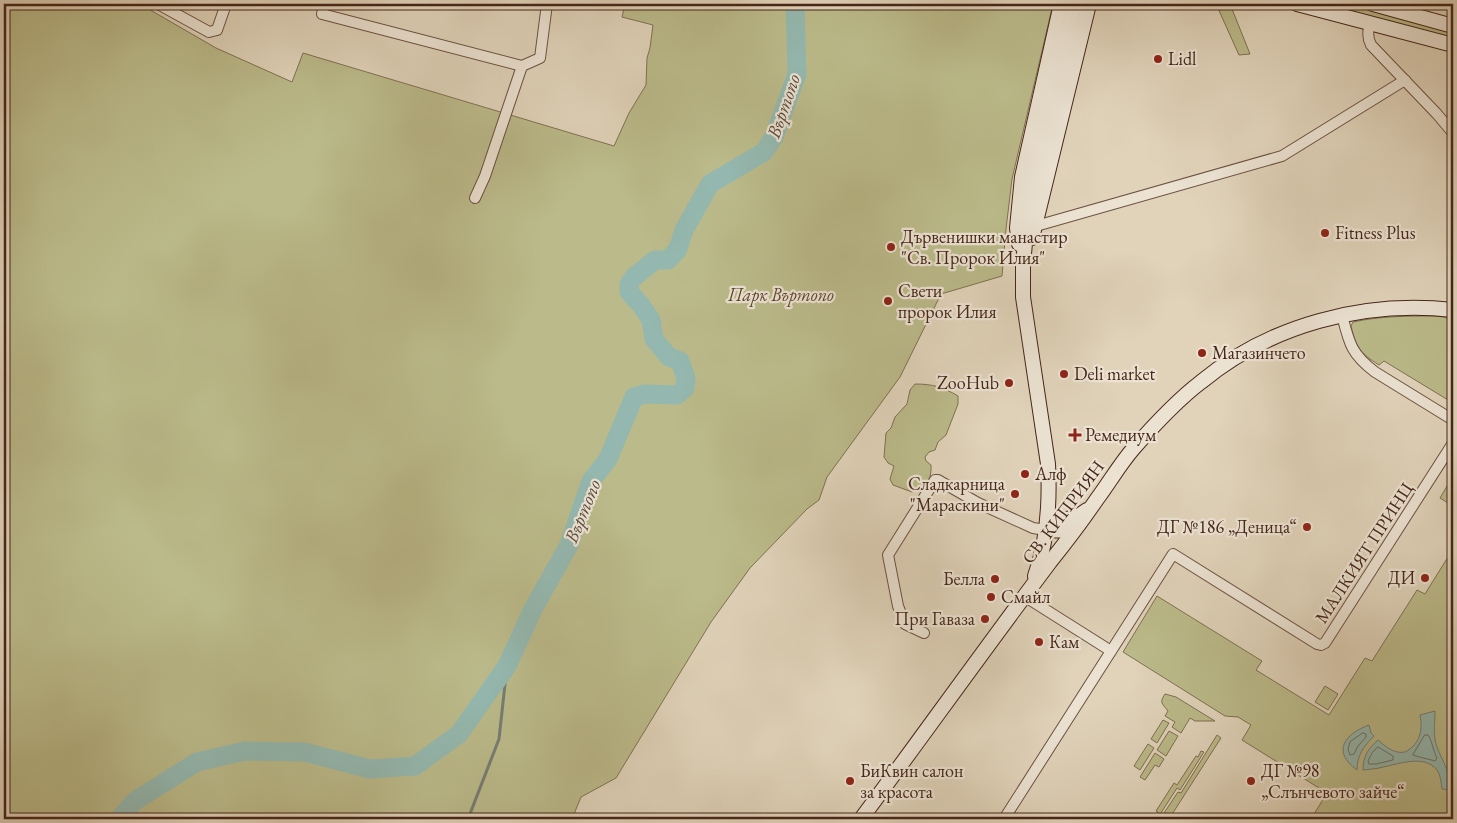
<svg xmlns="http://www.w3.org/2000/svg" width="1457" height="823" font-family="'EB Garamond',serif">
<style>
.green{fill:#bbba8a;stroke:#807052}
.water{fill:#94b8af;stroke:#757e73}
.lines{fill:none;stroke-linecap:round;stroke-linejoin:round}
.shore{stroke:#6d6f64;stroke-width:1}
.stream{stroke:#757e73;stroke-width:3}
.river{stroke:#94b8af;stroke-width:19}
.street-casing{stroke:#6c5141;stroke-width:12}
.secondary-casing{stroke:#462619;stroke-width:16}
.street{stroke:#ebe2d2;stroke-width:10}
.secondary{stroke:#ebe2d2;stroke-width:14}
.poi-dot{fill:#8f2418;stroke:#ebe2d2;stroke-width:2}
.labels{text-anchor:middle;stroke-width:4.5;stroke-linejoin:round;paint-order:stroke}
.poi-label{font-size:18px;fill:#462619;stroke:#ebe2d2;text-anchor:start}
.park-label{font-size:18px;font-style:italic;fill:#5d4430;stroke:#ebe2d2}
.street-label{font-size:18px;fill:#462619;stroke:#ebe2d2}
.water-label{font-size:19px;font-style:italic;fill:#5a4a3e;stroke:#ebe2d2}
</style>
<rect width="100%" height="100%" fill="#e0d3ba"/>
<filter id="stains"><feTurbulence type="fractalNoise" baseFrequency=".004" numOctaves="4"/><feColorMatrix values="0 0 0 0 .2 0 0 0 0 .09 0 0 0 0 .02 0 0 0 .5 -.17"/></filter>
<radialGradient id="worn" r=".72"><stop offset=".6" stop-color="#630" stop-opacity="0"/><stop offset="1" stop-color="#630" stop-opacity=".3"/></radialGradient>
<g class="green">
<polygon points="4,4 140,4 216,48 292,82 303,53 614,146 629,113 646,85 647,58 650,48 653,25 622,17 625,4 1053,4 1012,179 1006,229 1002,276 941,294 900,377 827,477 819,500 807,509 750,568 711,622 616,778 581,797 572,819 4,819"/>
<polygon points="1216,4 1230,4 1250,54 1239,55"/>
<polygon points="1322,4 1346,4 1453,33 1453,38"/>
<path d="M 1435,316 L 1453,318 L 1453,403 L 1384,361 L 1379,365 C 1360,353 1356,347 1351,326 L 1353,322 C 1380,316 1408,316 1435,316 Z"/>
<path d="M 915,384 C 933,384 943,387 958,396 L 958,404 L 946,435 L 938,442 L 935,450 L 929,452 L 925,457 L 926,461 L 931,465 C 932,481 926,486 912,492 L 893,485 L 890,479 L 894,466 L 888,463 L 884,457 L 886,433 L 891,428 L 895,417 L 907,404 L 910,390 Z"/>
<polygon points="1453,476 1453,506 1440,498"/>
<polygon points="1453,549 1453,816 1451,819 1311,819 1327,793 1242,740 1251,725 1238,717 1225,716 1123,652 1157,596 1262,661 1256,670 1329,715 1365,658 1372,661 1417,590 1425,594"/>
<polygon points="1325,686 1338,694 1328,710 1315,702"/>
<path d="M 1165,694 L 1176,697 L 1215,721 L 1195,721 L 1190,718 L 1181,733 L 1172,727 L 1175,722 L 1165,716 L 1168,711 C 1162,703 1159,703 1165,694 Z"/>
<polygon points="1163,720 1169,723 1157,743 1151,739"/>
<polygon points="1169,731 1178,736 1166,756 1157,750"/>
<polygon points="1217,735 1221,738 1169,819 1160,819 1178,792 1181,793"/>
<polygon points="1148,744 1154,748 1140,770 1134,766"/>
<polygon points="1201,751 1204,752 1180,790 1177,788 1157,819 1153,819 1158,812 1156,811 1174,783 1177,785 1196,756 1198,757"/>
<polygon points="1155,753 1164,759 1159,767 1155,765 1145,780 1140,777"/>
</g>
<g class="water">
<path d="M 1435,711 C 1435,722 1433,733 1436,744 C 1442,762 1450,769 1451,790 L 1442,789 C 1441,783 1441,776 1437,770 C 1424,754 1399,764 1383,767 C 1377,769 1370,769 1363,770 C 1363,756 1368,749 1378,740 C 1386,747 1394,754 1405,752 C 1420,744 1423,731 1420,715 Z"/>
<path d="M 1369,725 L 1371,733 L 1374,736 C 1364,746 1357,755 1357,770 C 1331,751 1345,734 1369,725 Z"/>
</g>
<g class="lines">
<g class="shore">
<polygon points="1363,733 1366,734 1366,737 1358,746 1354,754 1350,755 1348,749 1350,742"/>
<path d="M 1425,735 L 1428,735 C 1432,740 1433,751 1437,758 L 1435,761 C 1432,760 1414,756 1413,755 Z"/>
<polygon points="1378,747 1393,756 1393,760 1376,764 1369,764 1368,761 1372,753"/>
</g>
<polyline class="stream" points="468,819 499,739 507,666"/>
<polyline class="river" points="119,819 135,801 197,762 245,751 304,752 370,769 415,766 459,734 507,666 533,609 569,545 591,481 608,459 634,397 645,394 677,395 685,388 686,378 680,361 669,357 654,339 651,320 641,305 629,292 629,284 634,277 655,260 668,260 678,249 684,230 710,184 764,152 774,137 797,74 795,4"/>
<g class="street-casing">
<g id="street">
<polyline points="158,4 209,32 217,30 226,4"/>
<polyline points="324,4 322,14 522,66"/>
<path d="M 1370,22 C 1368,31 1367,37 1371,45 L 1437,114 L 1453,133"/>
<polyline points="475,198 485,176 522,66 540,58 547,4"/>
<polyline points="1036,226 1282,156 1405,80"/>
<path d="M 1342,315 C 1349,343 1351,354 1375,372 L 1453,420"/>
<polyline points="1024,596 1111,651"/>
<polyline points="924,633 905,624 898,606 888,555 935,480 938,480 978,503 1033,528 1046,530"/>
<polyline points="1004,819 1173,554 1317,644 1321,645 1325,643 1453,443"/>
</g>
</g>
<g class="secondary-casing">
<g id="secondary">
<polyline points="1297,4 1453,45"/>
<polyline points="1373,4 1453,26"/>
<polyline points="1032,238 1089,4"/>
<polyline points="1019,244 1017,228 1022,177 1061,4"/>
<path d="M 1048,519 C 1063,520 1075,520 1087,510"/>
<path d="M 1046,530 C 1059,531 1068,531 1079,524"/>
<path d="M 1035,576 C 1048,540 1050,502 1048,464 L 1023,297 L 1023,264 L 1029,202 L 1039,157 L 1075,4"/>
<path d="M 861,819 C 924,734 986,647 1050,562 C 1066,542 1082,521 1097,499 C 1109,483 1120,464 1133,449 C 1154,425 1176,401 1201,382 C 1270,325 1364,300 1453,310"/>
</g>
</g>
<use href="#street" class="street"/>
<use href="#secondary" class="secondary"/>
</g>
<g class="poi-dot">
<circle cx="1158" cy="59" r="5"/>
<circle cx="1325" cy="233" r="5"/>
<circle cx="891" cy="247" r="5"/>
<circle cx="888" cy="301" r="5"/>
<circle cx="1202" cy="353" r="5"/>
<circle cx="1064" cy="374" r="5"/>
<circle cx="1009" cy="383" r="5"/>
<path d="M1072.5 427.5h5v5h5v5h-5v5h-5v-5h-5v-5h5z"/>
<circle cx="1025" cy="474" r="5"/>
<circle cx="1015" cy="494" r="5"/>
<circle cx="1307" cy="527" r="5"/>
<circle cx="1425" cy="578" r="5"/>
<circle cx="995" cy="579" r="5"/>
<circle cx="991" cy="597" r="5"/>
<circle cx="985" cy="619" r="5"/>
<circle cx="1039" cy="642" r="5"/>
<circle cx="850" cy="781" r="5"/>
<circle cx="1251" cy="781" r="5"/>
</g>
<g class="labels">
<g class="poi-label">
<text x="1168" y="65">Lidl</text>
<text x="1335" y="239">Fitness Plus</text>
<text x="901" y="243">Дървенишки манастир<tspan x="901" dy="21">"Св. Пророк Илия"</tspan></text>
<text x="898" y="297">Свети<tspan x="898" dy="21">пророк Илия</tspan></text>
<text x="1212" y="359">Магазинчето</text>
<text x="1074" y="380">Deli market</text>
<text x="999" y="389" text-anchor="end">ZooHub</text>
<text x="1085" y="441">Ремедиум</text>
<text x="1035" y="480">Алф</text>
<text x="1005" y="490" text-anchor="end">Сладкарница<tspan x="1005" dy="21">"Мараскини"</tspan></text>
<text x="1297" y="533" text-anchor="end">ДГ №186 „Деница“</text>
<text x="1415" y="584" text-anchor="end">ДИ</text>
<text x="985" y="585" text-anchor="end">Белла</text>
<text x="1001" y="603">Смайл</text>
<text x="975" y="625" text-anchor="end">При Гаваза</text>
<text x="1049" y="648">Кам</text>
<text x="860" y="777">БиКвин салон<tspan x="860" dy="21">за красота</tspan></text>
<text x="1261" y="777">ДГ №98<tspan x="1261" dy="21">„Слънчевото зайче“</tspan></text>
</g>
<g class="park-label">
<text x="781" y="301">Парк Въртопо</text>
</g>
<g class="street-label">
<text transform="translate(1063 512) rotate(-53)" y="6">СВ. КИПРИЯН</text>
<text transform="translate(1364 553) rotate(-57)" y="6">МАЛКИЯТ ПРИНЦ</text>
</g>
<g class="water-label">
<text transform="translate(783 106) rotate(-71)" y="7">Въртопо</text>
<text transform="translate(582 511) rotate(-68)" y="7">Въртопо</text>
</g>
</g>
<rect width="1457" height="823" fill="none" stroke="#e0d3ba" stroke-width="20"/>
<rect x="5" y="5" width="1447" height="813" fill="none" stroke="#462619" stroke-width="2.5"/>
<rect x="10" y="10" width="1437" height="803" fill="none" stroke="#462619"/>
<rect width="100%" height="100%" filter="url(#stains)"/>
<rect width="100%" height="100%" fill="url(#worn)"/>
</svg>
